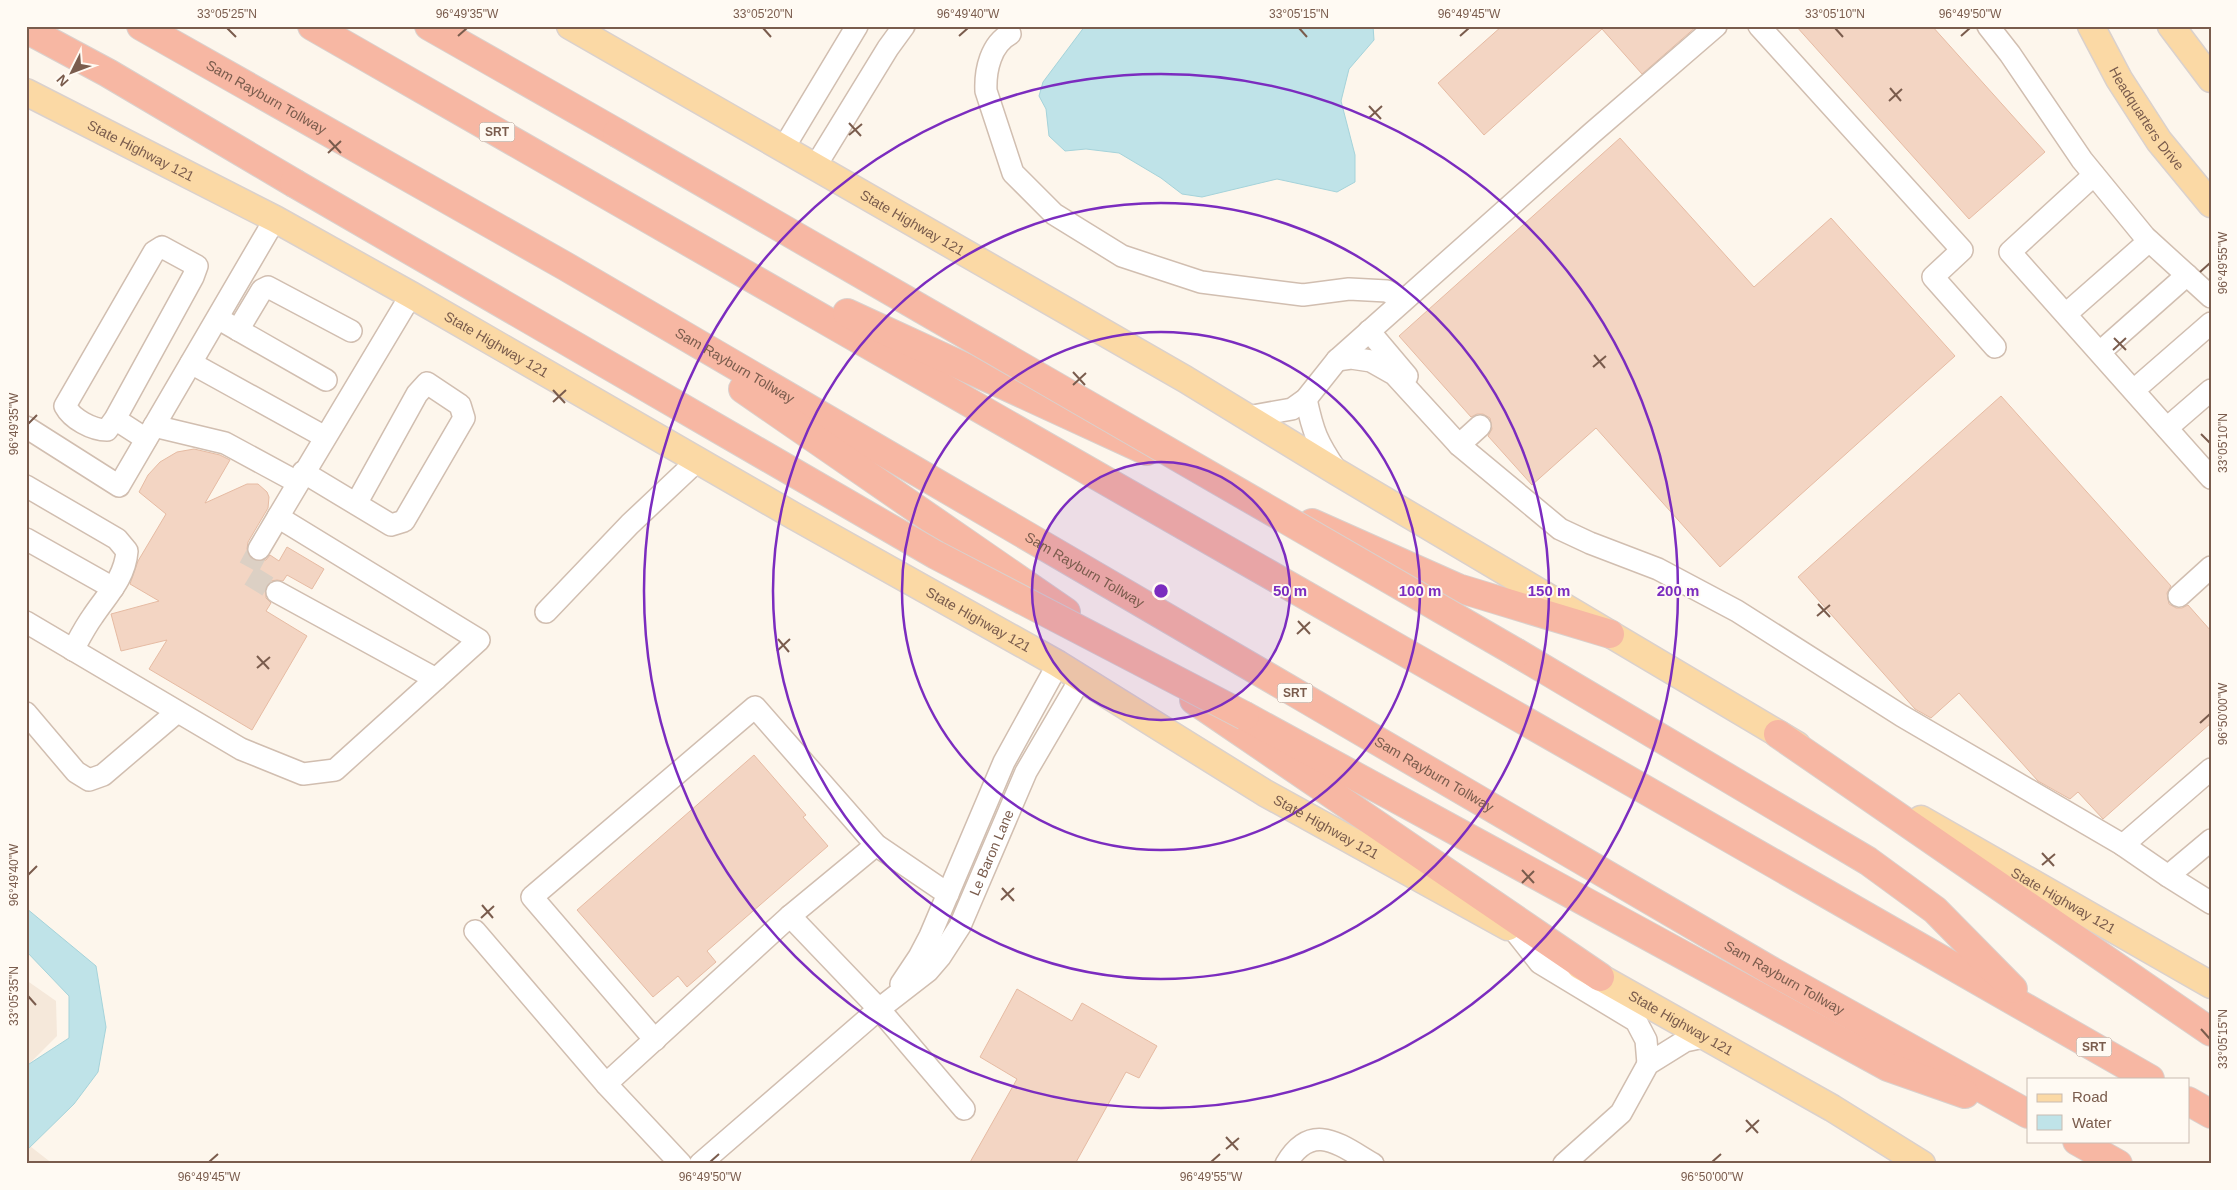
<svg xmlns="http://www.w3.org/2000/svg" width="2237" height="1190" font-family="Arial,sans-serif">
<style>
.residential{fill:#f5e8da}
.water{fill:#bfe3e8;stroke:#a5d3da}
.building{fill:#f3d5c3;stroke:#e6bba3}
.lines{fill:none;stroke-linecap:round;stroke-linejoin:round}
.minor-tunnel{stroke:#dcd0c4;stroke-width:21;stroke-dasharray:21 11;stroke-linecap:butt}
.minor-casing{stroke:#d1beb0;stroke-width:24}
.major-casing{stroke:#dad1cd;stroke-width:29}
.highway-casing{stroke:#dad1cd;stroke-width:30}
.minor{stroke:#fff;stroke-width:21}
.major{stroke:#fbd9a5;stroke-width:26}
.highway{stroke:#f7b7a3;stroke-width:28}
.highway-bridge-casing{stroke:#dad1cd;stroke-width:30;stroke-linecap:butt}
.highway-bridge{stroke:#f7b7a3;stroke-width:28}
.ticks{fill:none;stroke:#7a5c4d;stroke-width:2}
.ring{fill:none;stroke:#7b2cbf;stroke-width:2.5}
.labels{text-anchor:middle;stroke-width:4;stroke-linejoin:round;paint-order:stroke}
.shield{fill:#fffaf3;stroke:#a28b7f;stroke-width:1}
.shield-label{font-size:12px;font-weight:bold;fill:#7a5c4d}
.street-label{font-size:14px;fill:#7a5c4d;stroke:#fffaf3}
.centre{fill:#7b2cbf;stroke:#fffaf3;stroke-width:2.5}
.ring-label{font-size:15px;text-anchor:middle;font-weight:bold;fill:#7b2cbf;stroke:#fffaf3;stroke-width:4;stroke-linejoin:round;paint-order:stroke}
.neatline{fill:none;stroke:#7a5c4d;stroke-width:2}
.ticks-label{font-size:12px;text-anchor:middle;fill:#7a5c4d}
</style>
<rect width="100%" height="100%" fill="#fdf6ec"/>
<g class="residential">
<polygon points="26,980 56,1001 57,1036 26,1067"/>
<polygon points="26,1143 53,1164 26,1164"/>
</g>
<g class="water">
<polygon points="1085,26 1373,26 1374,40 1349,69 1341,101 1355,155 1355,182 1337,192 1277,179 1202,197 1182,194 1161,178 1119,153 1086,149 1065,151 1049,136 1046,109 1039,96 1043,82"/>
<polygon points="26,908 96,966 106,1027 98,1072 74,1104 26,1151 26,1066 69,1038 69,996 26,951"/>
</g>
<g class="building">
<polygon points="1502,26 1697,26 1642,74 1602,29 1484,135 1438,83"/>
<polygon points="1796,26 1932,26 2045,152 1969,219"/>
<polygon points="1620,138 1754,287 1831,218 1955,356 1720,567 1596,428 1532,485 1488,436 1492,429 1490,418 1483,414 1477,414 1471,417 1399,336"/>
<polygon points="2001,396 2171,586 2167,593 2169,604 2176,608 2182,608 2188,605 2211,631 2211,723 2103,819 2078,792 2070,799 2038,781 1959,693 1931,718 1915,709 1798,577"/>
<polygon points="194,449 220,455 230,460 205,503 247,484 258,484 267,492 269,497 268,508 248,542 247,549 252,559 259,561 266,560 270,555 279,561 287,547 324,569 312,589 287,575 283,581 277,580 271,581 266,586 266,598 271,603 266,611 307,636 252,730 149,669 167,640 121,651 111,614 159,601 130,584 138,561 166,514 139,492 148,475 160,462 177,452"/>
<polygon points="754,755 806,815 803,817 828,846 707,951 716,962 687,987 678,976 653,997 577,910"/>
<polygon points="1017,989 1072,1021 1082,1003 1157,1046 1139,1078 1126,1072 1075,1164 969,1164 1017,1079 980,1057"/>
</g>
<g class="lines">
<polyline class="minor-tunnel" points="259,549 246,573 277,592"/>
<g class="minor-casing">
<g id="minor">
<polyline points="1759,26 1962,250 1933,277 1995,347"/>
<polyline points="1988,26 2010,54 2082,160 2145,237 2211,297"/>
<path d="M 1010,34 C 991,44 985,70 986,91 L 1013,173 L 1054,214 L 1122,256 L 1201,282 L 1303,295 L 1349,289 L 1387,291 L 1403,300"/>
<polyline points="783,149 857,26"/>
<polyline points="815,167 888,48 904,26"/>
<polyline points="2094,175 2010,252 2211,478"/>
<polyline points="2066,314 2149,241"/>
<polyline points="226,323 326,380"/>
<polyline points="238,330 262,290 268,287 351,331"/>
<polyline points="1369,331 1407,376"/>
<polyline points="2100,352 2187,275"/>
<polyline points="1337,360 1351,358 1371,361 1394,374 1459,445 1560,529 1590,543 1658,569 1737,611 1902,716 2123,845 2211,769"/>
<polyline points="191,363 325,437"/>
<polyline points="2134,390 2211,323"/>
<path d="M 1306,399 C 1313,432 1317,442 1336,470"/>
<polyline points="1247,417 1292,409 1306,399 1337,360 1592,133 1716,26"/>
<path d="M 115,419 L 193,277 L 197,266 L 162,247 L 154,252 L 65,406 C 72,419 92,430 107,430 L 115,419 L 146,439"/>
<polyline points="154,426 225,443 297,482"/>
<polyline points="26,427 119,486 275,219"/>
<polyline points="2167,428 2211,390"/>
<polyline points="1459,445 1480,426"/>
<polyline points="303,472 391,525 404,521 464,418 460,405 427,383 417,394 356,504"/>
<path d="M 26,486 L 117,539 L 127,551 C 125,578 107,595 93,616 C 85,627 79,639 73,650"/>
<polyline points="26,539 113,588"/>
<polyline points="259,549 278,517"/>
<polyline points="277,592 436,679"/>
<polyline points="2179,596 2211,567"/>
<polyline points="546,612 630,524 698,460"/>
<polyline points="26,622 241,749 303,774 335,770 479,640 278,517 411,295"/>
<polyline points="26,713 76,772 89,780 103,775 177,712"/>
<polyline points="2123,845 2168,876 2211,903"/>
<polyline points="2168,876 2211,840"/>
<polyline points="790,916 879,1009 964,1109"/>
<polyline points="1514,930 1540,963 1636,1021 1646,1040 1648,1064"/>
<polyline points="475,931 606,1084 681,1164"/>
<polyline points="901,984 919,957 930,936 1004,762 1058,664"/>
<polyline points="655,1040 532,897 755,707 876,845 948,894"/>
<polyline points="606,1084 790,916 876,845"/>
<path id="s1" d="M 700,1164 L 879,1009 L 928,971 L 940,957 L 960,926 L 1026,772 L 1081,678"/>
<path d="M 1286,1164 C 1312,1120 1340,1145 1373,1164"/>
<polyline points="1564,1164 1621,1113 1648,1064 1685,1041 1704,1037"/>
</g>
</g>
<g class="major-casing">
<g id="major">
<path id="s2" d="M 570,26 L 1185,379 L 1337,472 L 1797,745"/>
<path id="s3" d="M 2091,26 L 2119,79 L 2159,141 L 2211,204"/>
<polyline points="2171,26 2211,79"/>
<path id="s4" d="M 26,92 L 275,219 L 411,295 L 794,516 L 1058,664 L 1265,793 L 1508,927"/>
<path id="s5" d="M 1921,819 L 2211,985"/>
<path id="s6" d="M 1580,966 L 1832,1108 L 1922,1164"/>
</g>
</g>
<g class="highway-casing">
<g id="highway">
<path id="s7" d="M 141,26 L 565,266 L 1768,969 L 2028,1114"/>
<polyline points="312,26 2150,1079"/>
<polyline points="429,26 617,133"/>
<polyline points="26,29 108,73 294,183"/>
<polyline points="847,313 1147,451"/>
<polyline points="743,389 1066,612"/>
<polyline points="1312,523 1458,588 1610,634"/>
<polyline points="1517,653 1868,861 1935,910 2013,989"/>
<polyline points="1194,700 1600,977"/>
<polyline points="1245,716 1888,1067 1965,1094"/>
<polyline points="1778,734 2211,1032"/>
<polyline points="2188,1101 2211,1114"/>
<polyline points="2077,1141 2118,1164"/>
</g>
</g>
<use href="#minor" class="minor"/>
<use href="#major" class="major"/>
<use href="#highway" class="highway"/>
<g class="highway-bridge-casing">
<g id="highway-bridge">
<polyline points="617,133 1517,653"/>
<polyline points="294,183 936,555 1245,716"/>
</g>
</g>
<use href="#highway-bridge" class="highway-bridge"/>
</g>
<path class="ticks" d="M 227,28 L 236,37M 763,28 L 771,37M 1299,28 L 1307,37M 1835,28 L 1843,37M 458,36 L 467,28M 959,36 L 968,28M 1460,36 L 1469,28M 1961,36 L 1970,28M 1890,88 L 1901,101M 1889,101 L 1902,89M 1369,106 L 1381,119M 1369,118 L 1382,106M 849,123 L 861,136M 849,135 L 862,124M 329,140 L 341,153M 328,153 L 341,141M 2200,272 L 2210,263M 2114,338 L 2126,350M 2113,350 L 2126,338M 1594,355 L 1605,368M 1593,367 L 1606,356M 1073,372 L 1085,385M 1073,385 L 1086,373M 553,390 L 565,403M 553,402 L 566,390M 28,424 L 37,415M 2201,434 L 2210,443M 1818,604 L 1830,617M 1817,616 L 1830,605M 1298,621 L 1310,634M 1297,634 L 1310,622M 778,639 L 789,652M 777,651 L 790,639M 257,656 L 269,669M 257,668 L 270,657M 2200,723 L 2210,714M 2042,853 L 2054,866M 2042,865 L 2055,854M 1522,870 L 1534,883M 28,875 L 37,866M 1522,883 L 1534,871M 1002,888 L 1014,901M 1001,900 L 1014,888M 482,905 L 493,918M 481,918 L 494,906M 28,996 L 36,1005M 2201,1029 L 2210,1039M 1746,1120 L 1758,1133M 1746,1132 L 1759,1120M 1226,1137 L 1238,1150M 1226,1149 L 1239,1138M 209,1162 L 218,1154M 710,1162 L 719,1154M 1211,1162 L 1220,1154M 1712,1162 L 1721,1154"/>
<circle cx="1161" cy="591" r="129" fill="#7b2cbf" fill-opacity=".12"/>
<g class="ring">
<circle cx="1161" cy="591" r="129"/>
<circle cx="1161" cy="591" r="259"/>
<circle cx="1161" cy="591" r="388"/>
<circle cx="1161" cy="591" r="517"/>
</g>
<g class="labels">
<g class="shield">
<rect x="479.5" y="122.5" width="35" height="19" rx="4"/>
<rect x="1277.5" y="683.5" width="35" height="19" rx="4"/>
<rect x="2076.5" y="1037.5" width="35" height="19" rx="4"/>
</g>
<g class="shield-label">
<text x="497" y="136">SRT</text>
<text x="1295" y="697">SRT</text>
<text x="2094" y="1051">SRT</text>
</g>
<g class="street-label">
<text dy="5" stroke="none"><textPath href="#s7" startOffset="144">Sam Rayburn Tollway</textPath></text>
<text dy="5" stroke="none"><textPath href="#s3" startOffset="108">Headquarters Drive</textPath></text>
<text dy="5" stroke="none"><textPath href="#s4" startOffset="129">State Highway 121</textPath></text>
<text dy="5" stroke="none"><textPath href="#s2" startOffset="395">State Highway 121</textPath></text>
<text dy="5" stroke="none"><textPath href="#s4" startOffset="534">State Highway 121</textPath></text>
<text dy="5" stroke="none"><textPath href="#s7" startOffset="684">Sam Rayburn Tollway</textPath></text>
<text dy="5" stroke="none"><textPath href="#s7" startOffset="1089">Sam Rayburn Tollway</textPath></text>
<text dy="5" stroke="none"><textPath href="#s4" startOffset="1089">State Highway 121</textPath></text>
<text dy="5" stroke="none"><textPath href="#s7" startOffset="1494">Sam Rayburn Tollway</textPath></text>
<text dy="5" stroke="none"><textPath href="#s4" startOffset="1494">State Highway 121</textPath></text>
<text dy="5" stroke="none"><textPath href="#s1" startOffset="434">Le Baron Lane</textPath></text>
<text dy="5" stroke="none"><textPath href="#s5" startOffset="164">State Highway 121</textPath></text>
<text dy="5" stroke="none"><textPath href="#s7" startOffset="1899">Sam Rayburn Tollway</textPath></text>
<text dy="5" stroke="none"><textPath href="#s6" startOffset="116">State Highway 121</textPath></text>
</g>
</g>
<circle cx="1161" cy="591" r="8" class="centre"/>
<g class="ring-label">
<text x="1290" y="596">50 m</text>
<text x="1420" y="596">100 m</text>
<text x="1549" y="596">150 m</text>
<text x="1678" y="596">200 m</text>
</g>
<rect width="2237" height="1190" fill="none" stroke="#fffaf3" stroke-width="55"/>
<rect x="2027" y="1078" width="162" height="65" fill="#fffaf3" stroke="#cabbb1"/>
<rect x="2037" y="1094" width="25" height="8" fill="#fbd9a5" stroke="#cabbb1"/>
<text x="2072" y="1102" font-size="15" fill="#7a5c4d">Road</text>
<rect x="2037" y="1115" width="25" height="15" fill="#bfe3e8" stroke="#cabbb1"/>
<text x="2072" y="1128" font-size="15" fill="#7a5c4d">Water</text>
<g transform="translate(72 72) rotate(228)" stroke="#fffaf3" stroke-width="4" paint-order="stroke">
<path d="M0-4L9 19L0 12L-9 19Z" fill="#7a5c4d"/>
<text y="-8" font-size="14" font-weight="bold" text-anchor="middle" fill="#7a5c4d">N</text>
</g>
<rect x="28" y="28" width="2182" height="1134" class="neatline"/>
<g class="ticks-label">
<text x="227" y="18">33°05'25"N</text>
<text x="467" y="18">96°49'35"W</text>
<text x="763" y="18">33°05'20"N</text>
<text x="968" y="18">96°49'40"W</text>
<text x="1299" y="18">33°05'15"N</text>
<text x="1469" y="18">96°49'45"W</text>
<text x="1835" y="18">33°05'10"N</text>
<text x="1970" y="18">96°49'50"W</text>
<text transform="translate(2223 263) rotate(-90)" y="4">96°49'55"W</text>
<text transform="translate(14 424) rotate(-90)" y="4">96°49'35"W</text>
<text transform="translate(2223 443) rotate(-90)" y="4">33°05'10"N</text>
<text transform="translate(2223 714) rotate(-90)" y="4">96°50'00"W</text>
<text transform="translate(14 875) rotate(-90)" y="4">96°49'40"W</text>
<text transform="translate(14 996) rotate(-90)" y="4">33°05'35"N</text>
<text transform="translate(2223 1039) rotate(-90)" y="4">33°05'15"N</text>
<text x="209" y="1181">96°49'45"W</text>
<text x="710" y="1181">96°49'50"W</text>
<text x="1211" y="1181">96°49'55"W</text>
<text x="1712" y="1181">96°50'00"W</text>
</g>
</svg>
